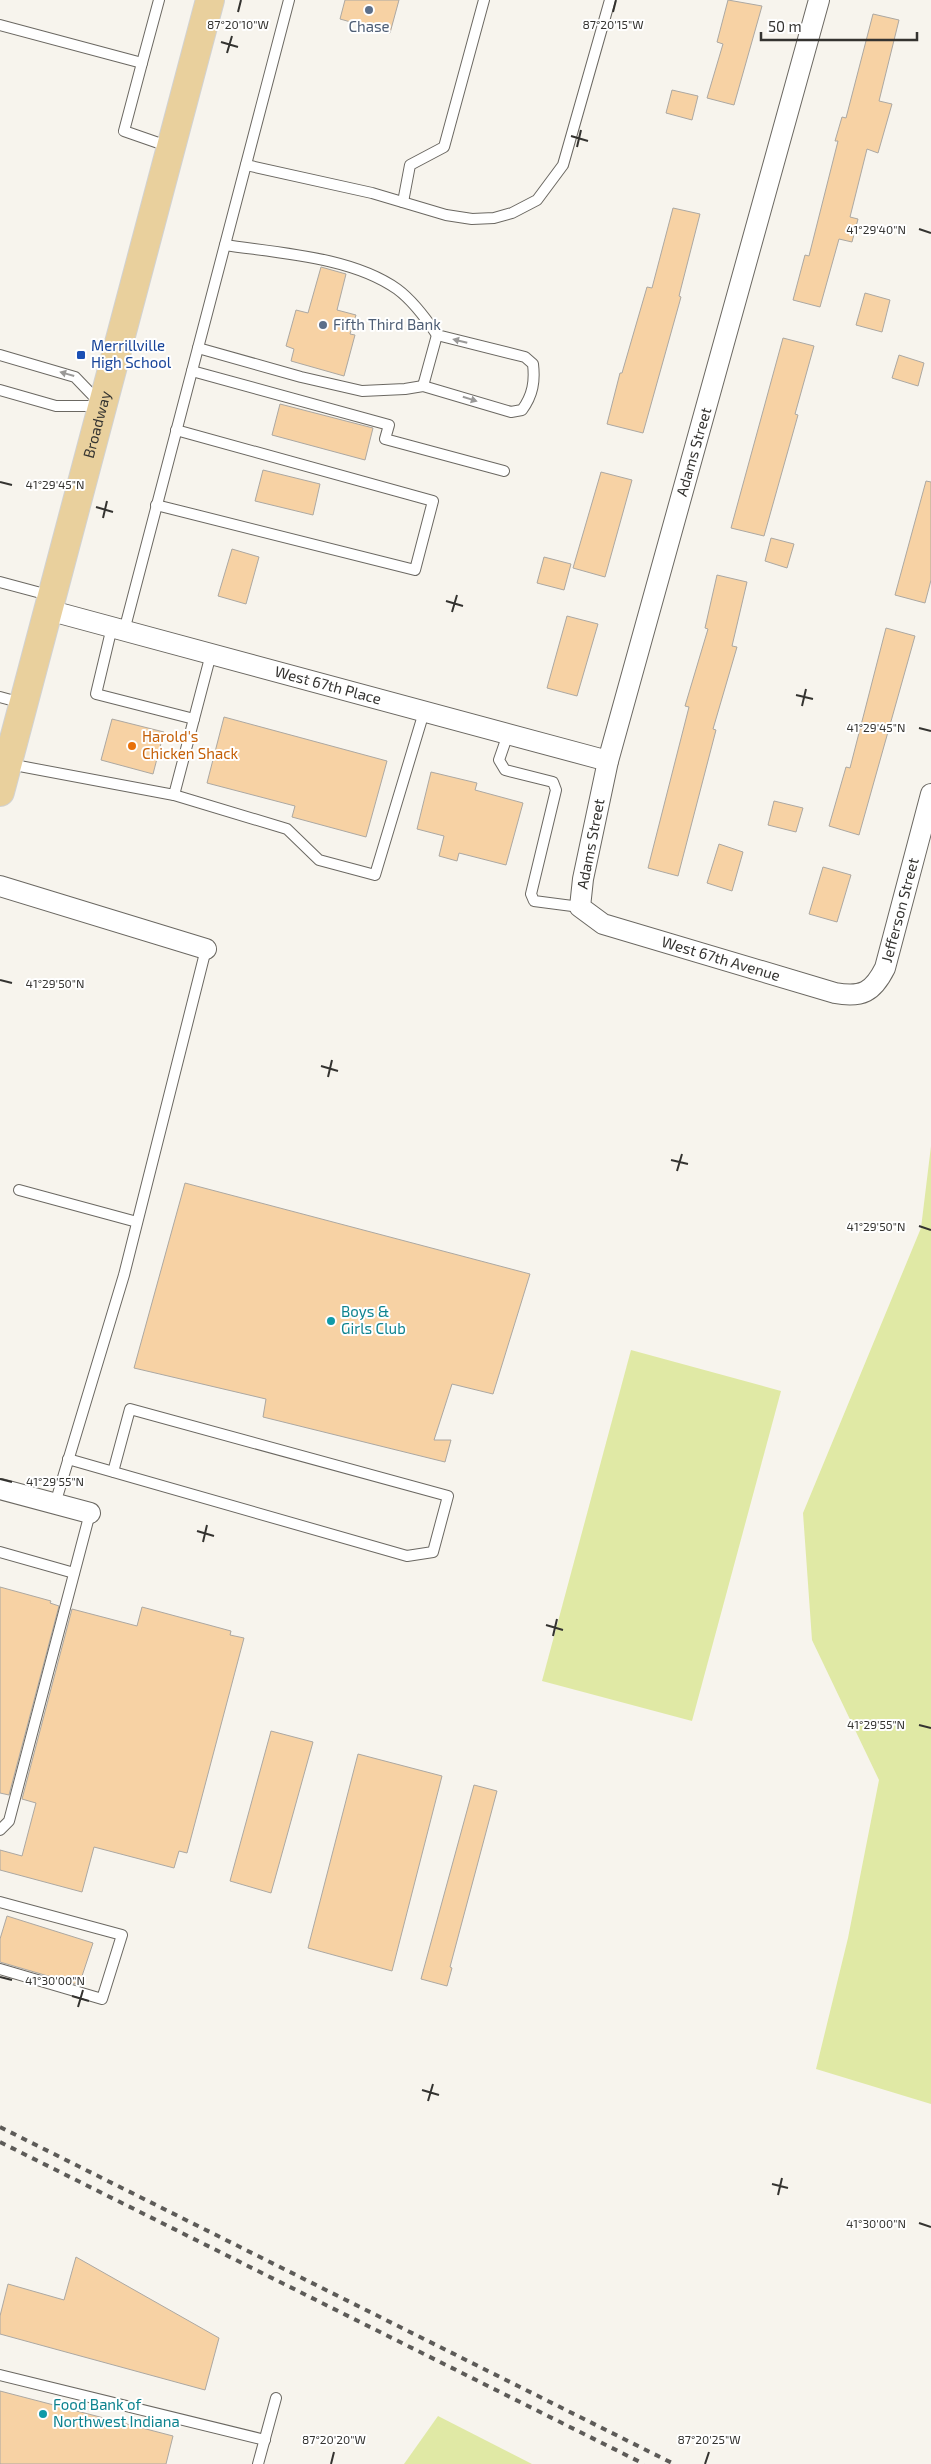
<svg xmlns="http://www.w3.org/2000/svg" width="931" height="2464" font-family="'Exo 2',sans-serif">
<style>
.green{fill:#e0e9a5}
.building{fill:#f7d2a4;stroke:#aca8a2}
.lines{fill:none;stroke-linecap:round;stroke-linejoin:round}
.service-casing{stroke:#6b6862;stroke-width:12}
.minor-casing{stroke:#6b6862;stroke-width:22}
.primary-casing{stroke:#d2d2d1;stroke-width:30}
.service{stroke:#fff;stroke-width:10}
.minor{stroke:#fff;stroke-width:20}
.primary{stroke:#e9d09d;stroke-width:28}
.rail{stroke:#5d5b58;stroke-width:4;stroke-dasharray:6 6;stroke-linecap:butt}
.oneway{fill:#9a9998}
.ticks{fill:none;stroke:#343330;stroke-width:2}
.service-dot{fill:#5c6f8a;stroke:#fff;stroke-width:2}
.transit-dot{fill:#1a4fb4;stroke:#fff;stroke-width:2}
.food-dot{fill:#e8710a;stroke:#fff;stroke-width:2}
.culture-dot{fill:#0f9aa8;stroke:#fff;stroke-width:2}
.labels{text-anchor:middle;stroke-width:4;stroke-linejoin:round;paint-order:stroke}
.service-label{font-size:15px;fill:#4e5e75;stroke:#fff}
.transit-label{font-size:15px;fill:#164399;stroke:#fff;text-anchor:start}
.street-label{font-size:15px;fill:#343330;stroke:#fff}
.food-label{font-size:15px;fill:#c56008;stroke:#fff;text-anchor:start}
.culture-label{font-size:15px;fill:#0d838f;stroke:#fff;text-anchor:start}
.ticks-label{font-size:12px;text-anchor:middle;fill:#343330;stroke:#fff;stroke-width:4;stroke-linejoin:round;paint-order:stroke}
</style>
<rect width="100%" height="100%" fill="#f7f4ed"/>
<g class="green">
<polygon points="931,1146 931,2104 816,2069 848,1938 879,1780 812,1640 803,1513 921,1228"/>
<polygon points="631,1350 781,1391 692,1721 542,1681"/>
<polygon points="438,2416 532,2464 404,2464"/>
</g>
<g class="building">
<polygon points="345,0 399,0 390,33 340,19"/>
<polygon points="728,0 762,6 734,105 707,98 723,44 717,42"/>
<polygon points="873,14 899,20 879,101 892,104 878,153 867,149 850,217 858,219 852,242 839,239 820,307 793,300 805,255 809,256 838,141 835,141 842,117 846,118"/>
<polygon points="672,90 698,96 692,120 666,113"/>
<polygon points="673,208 700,214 679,296 681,297 643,433 607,424 620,373 622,373 647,287 652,288"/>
<polygon points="321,267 346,274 337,310 356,315 350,334 355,335 344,376 291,361 294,349 286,346 296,310 308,313"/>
<polygon points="865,293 890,300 882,332 856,325"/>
<polygon points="783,338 814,346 795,414 798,415 764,536 731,528"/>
<polygon points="899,355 924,363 918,386 892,378"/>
<polygon points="280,404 373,428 365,460 272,435"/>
<polygon points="263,470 320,484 313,515 255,501"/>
<polygon points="601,472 632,480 605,577 573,568"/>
<polygon points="926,481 931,482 931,580 925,603 895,595"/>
<polygon points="771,538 794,544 787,568 765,561"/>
<polygon points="232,549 259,557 246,604 218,596"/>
<polygon points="544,557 571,564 564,590 537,583"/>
<polygon points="717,575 747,582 732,646 737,647 713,729 716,730 678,876 648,868 689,707 685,706 708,629 705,628"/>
<polygon points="567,616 598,624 577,696 547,688"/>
<polygon points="886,628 915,636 859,835 829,826 846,767 850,768"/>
<polygon points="224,717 387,761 366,837 292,817 295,806 207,783"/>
<polygon points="112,719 164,732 153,774 101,760"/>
<polygon points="431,772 477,783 475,790 523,803 506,865 459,853 457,861 439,856 444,836 417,829"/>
<polygon points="774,801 803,808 796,832 768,825"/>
<polygon points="719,844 743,852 732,891 707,883"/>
<polygon points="823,867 851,875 837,922 809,914"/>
<polygon points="185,1183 530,1274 493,1394 452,1384 434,1440 451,1440 445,1462 263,1417 266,1399 134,1368"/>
<polygon points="0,1587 51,1601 50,1603 59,1606 9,1795 0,1793"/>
<polygon points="142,1607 231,1631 230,1635 244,1638 187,1853 179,1851 174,1868 94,1847 82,1892 0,1870 0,1850 22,1856 36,1803 22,1799 72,1609 137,1626"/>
<polygon points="271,1731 313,1742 271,1893 230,1881"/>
<polygon points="358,1754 442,1776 392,1971 308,1948"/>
<polygon points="474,1785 497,1791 450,1967 452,1968 447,1986 421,1979"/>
<polygon points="7,1916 93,1943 79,1985 0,1962 0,1939"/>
<polygon points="76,2257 219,2338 205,2390 0,2334 0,2316 8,2284 64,2300"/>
<polygon points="0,2391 173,2436 166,2464 0,2464"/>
</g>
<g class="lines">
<g class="service-casing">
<g id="service">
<polyline points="0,25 142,63 124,131 170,147"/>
<polyline points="142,63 159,0"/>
<polyline points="246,165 372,193 446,215 472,219 494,218 512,213 537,200 563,165 610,0"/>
<polyline points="403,202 410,165 444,147 484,0"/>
<path d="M 198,348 L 301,377 L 362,391 L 405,389 L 423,386 L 511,412 L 522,410 C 533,395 535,381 533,364 L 525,357 L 437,335 C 427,320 412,300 397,289 C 352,257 279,253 225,245"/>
<polyline points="0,355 75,377 100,403"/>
<polyline points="192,371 389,425 385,439 504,471"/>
<polyline points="423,386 437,335"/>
<polyline points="0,390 56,406 102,406"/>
<polyline points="156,505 415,570 433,501 176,430"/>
<polyline points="0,582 52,596"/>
<polyline points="112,627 96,694 194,719"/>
<polyline points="124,631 289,0"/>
<polyline points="0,697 22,703"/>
<polyline points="508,734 499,760 505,770 553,782 556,790 531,894 534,901 580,907"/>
<polyline points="9,764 174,795 211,654"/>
<polyline points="174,795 287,829 319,860 375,875 424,712"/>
<polyline points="19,1190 137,1222"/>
<polyline points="68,1459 407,1556 433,1552 448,1496 130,1409 113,1472"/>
<polyline points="55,1504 124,1275 206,949"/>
<polyline points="0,1552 74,1573"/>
<polyline points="0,1830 9,1821 90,1513"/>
<polyline points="0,1902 122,1935 102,1999 0,1969"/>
<polyline points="0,2375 265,2440"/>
<polyline points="258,2464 276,2398"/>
</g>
</g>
<g class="minor-casing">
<g id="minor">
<path id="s1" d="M 819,0 L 608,761 L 583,879 L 580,907 L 603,924 L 835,993 C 862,998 873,992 885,968 L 931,794"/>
<path id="s2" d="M 48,610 L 608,761"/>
<polyline points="0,886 206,949"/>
<polyline points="0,1489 90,1513"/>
</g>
</g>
<g class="primary-casing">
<g id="primary">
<path id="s3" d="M 0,792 L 210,0"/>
</g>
</g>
<use href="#service" class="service"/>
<use href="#minor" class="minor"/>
<use href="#primary" class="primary"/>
<g class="rail">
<polyline points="0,2127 674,2464"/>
<polyline points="0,2142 644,2464"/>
</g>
</g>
<defs><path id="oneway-solid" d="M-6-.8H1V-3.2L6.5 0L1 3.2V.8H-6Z" transform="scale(1.25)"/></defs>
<g class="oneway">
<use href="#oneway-solid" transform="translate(460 341) rotate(-166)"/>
<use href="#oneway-solid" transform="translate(67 374) rotate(-164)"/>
<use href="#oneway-solid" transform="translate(470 399) rotate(17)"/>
</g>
<path class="ticks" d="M 238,12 L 241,0M 613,12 L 616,0M 221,42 L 238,47M 227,53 L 232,36M 571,136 L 588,141M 577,147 L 581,130M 919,229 L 931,233M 0,482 L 12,485M 96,507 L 113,512M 103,518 L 107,501M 446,601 L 463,606M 452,612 L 457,595M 796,695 L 813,699M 802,706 L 806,689M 919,728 L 931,731M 0,980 L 12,983M 321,1066 L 338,1071M 328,1077 L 332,1060M 671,1160 L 688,1164M 677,1171 L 682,1154M 919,1226 L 931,1230M 0,1479 L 12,1482M 197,1531 L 214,1536M 203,1542 L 207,1525M 546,1625 L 563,1630M 553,1636 L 557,1619M 919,1725 L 931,1728M 0,1977 L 12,1980M 72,1996 L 89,2001M 78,2007 L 83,1990M 422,2090 L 439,2095M 428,2101 L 433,2084M 772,2184 L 788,2188M 778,2195 L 782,2178M 919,2223 L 931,2227M 331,2464 L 334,2452M 705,2464 L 709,2452"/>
<g class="service-dot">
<circle cx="369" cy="10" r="5"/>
<circle cx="323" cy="325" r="5"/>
</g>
<rect class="transit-dot" x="76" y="350" width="10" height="10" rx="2.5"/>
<circle class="food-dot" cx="132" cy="746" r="5"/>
<g class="culture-dot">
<circle cx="331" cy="1321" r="5"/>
<circle cx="43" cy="2414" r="5"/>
</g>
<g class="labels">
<g class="service-label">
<text x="369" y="32">Chase</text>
<text x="333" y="330" text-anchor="start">Fifth Third Bank</text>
</g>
<g class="transit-label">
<text x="91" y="351">Merrillville<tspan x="91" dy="17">High School</tspan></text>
</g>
<g class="street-label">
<text dy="5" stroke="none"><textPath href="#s3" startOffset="380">Broadway</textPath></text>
<text transform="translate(694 452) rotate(-74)" y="5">Adams Street</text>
<text dy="5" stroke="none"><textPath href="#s2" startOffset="290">West 67th Place</textPath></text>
<text transform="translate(591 844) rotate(-79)" y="5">Adams Street</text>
<text dy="5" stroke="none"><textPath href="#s1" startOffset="1331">Jefferson Street</textPath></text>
<text dy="5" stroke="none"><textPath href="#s1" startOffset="1090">West 67th Avenue</textPath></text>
</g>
<g class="food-label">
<text x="142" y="742">Harold's<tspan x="142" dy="17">Chicken Shack</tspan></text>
</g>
<g class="culture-label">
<text x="341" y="1317">Boys &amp;<tspan x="341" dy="17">Girls Club</tspan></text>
<text x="53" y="2410">Food Bank of<tspan x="53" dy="17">Northwest Indiana</tspan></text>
</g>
</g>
<g class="ticks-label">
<text x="238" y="29">87°20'10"W</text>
<text x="613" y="29">87°20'15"W</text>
<text x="876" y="234">41°29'40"N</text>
<text x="55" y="489">41°29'45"N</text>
<text x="876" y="732">41°29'45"N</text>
<text x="55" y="988">41°29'50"N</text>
<text x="876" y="1231">41°29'50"N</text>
<text x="55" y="1486">41°29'55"N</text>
<text x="876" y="1729">41°29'55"N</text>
<text x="55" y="1985">41°30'00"N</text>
<text x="876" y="2228">41°30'00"N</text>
<text x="334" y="2444">87°20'20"W</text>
<text x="709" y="2444">87°20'25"W</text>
</g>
<path d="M761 32v8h156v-8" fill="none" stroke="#343330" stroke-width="2.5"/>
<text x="768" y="32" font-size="15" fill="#343330" stroke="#ffffff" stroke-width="4" paint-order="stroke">50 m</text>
</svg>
